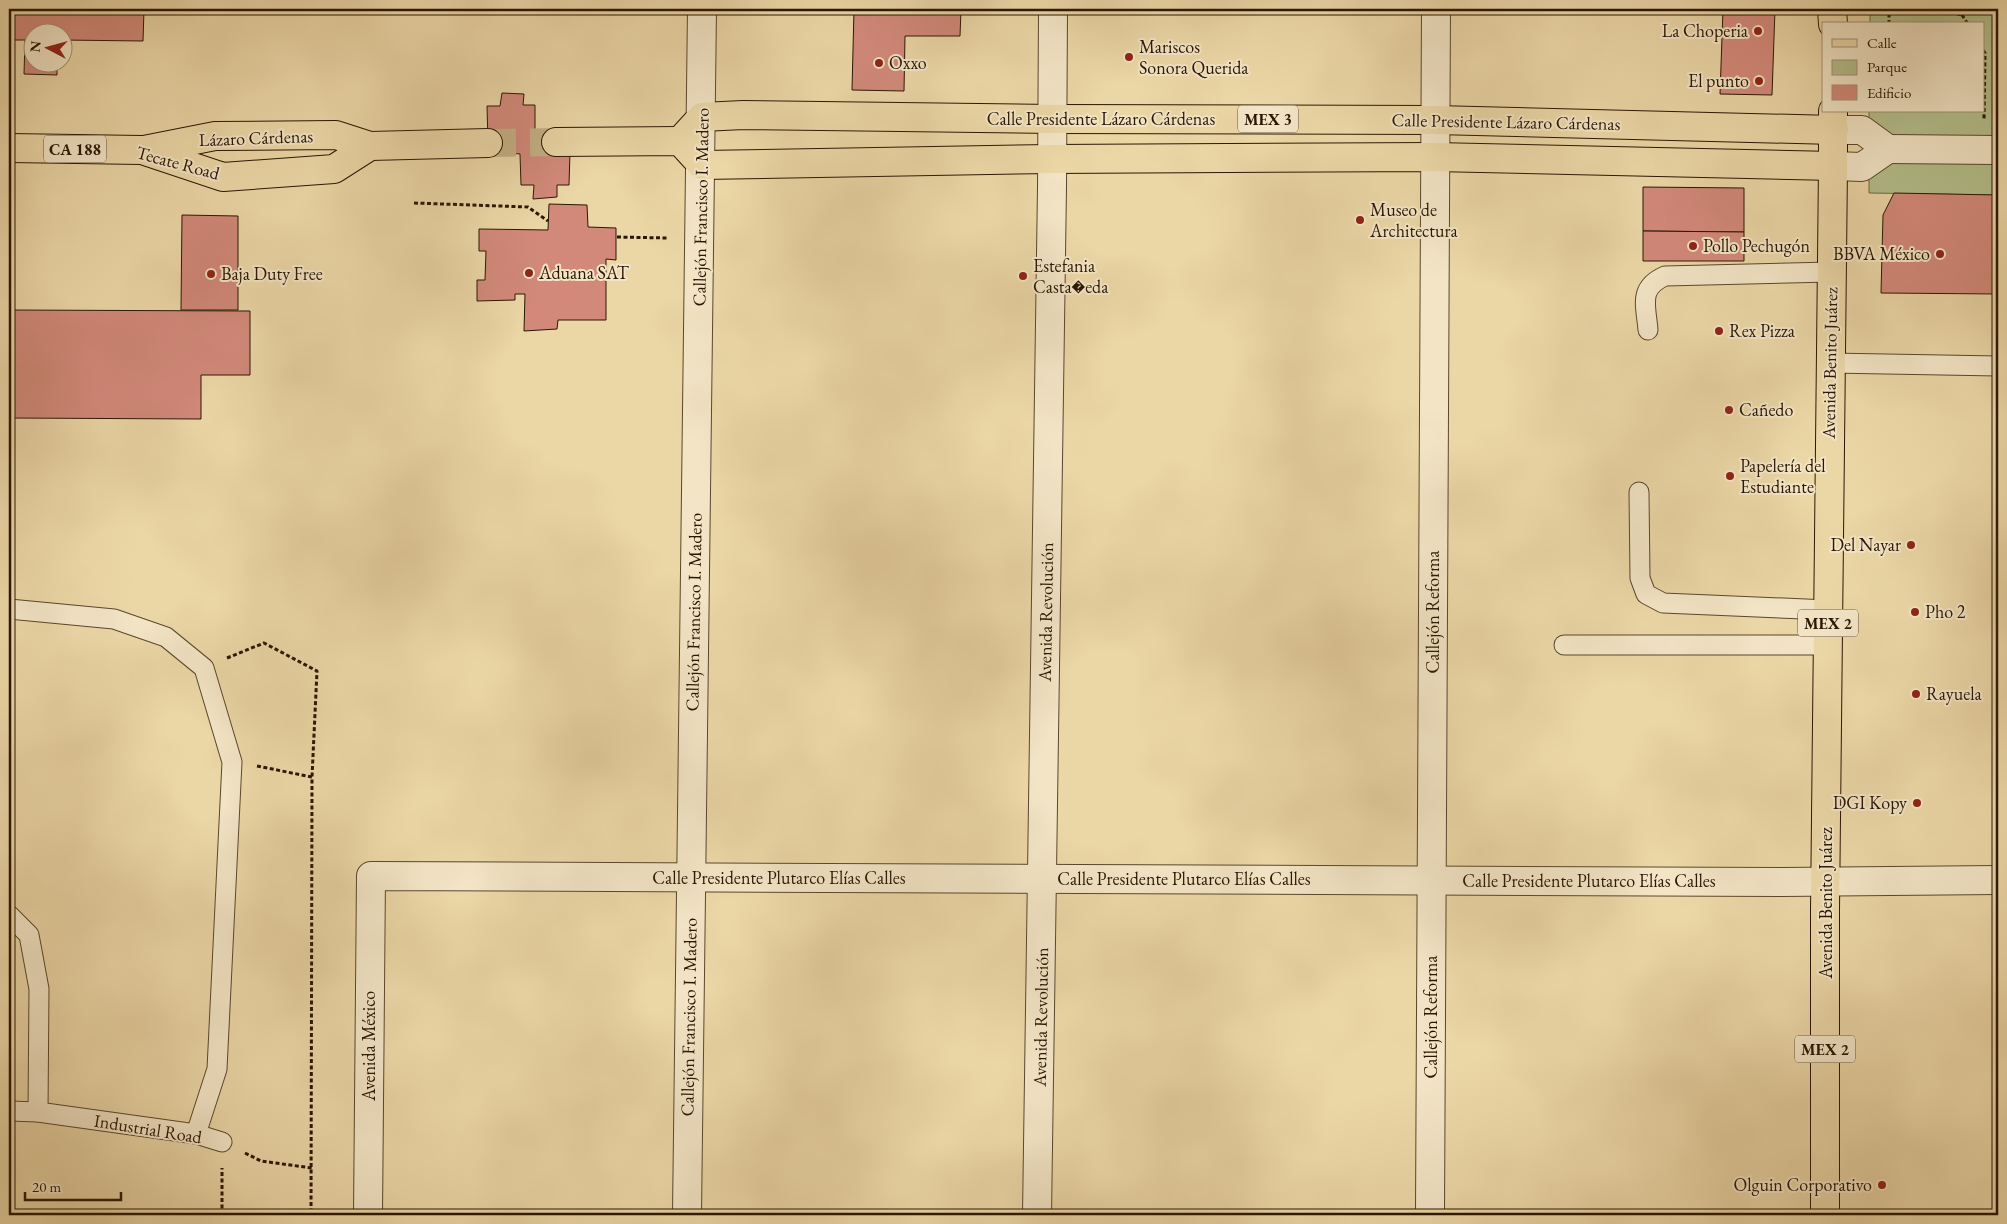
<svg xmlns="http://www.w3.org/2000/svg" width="2007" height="1224" font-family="'EB Garamond',serif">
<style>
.green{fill:#b3be8a;stroke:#6e6a46}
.building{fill:#d2897a;stroke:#2a1703}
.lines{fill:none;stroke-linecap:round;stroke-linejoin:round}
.trunk-tunnel{stroke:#c4b085;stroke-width:28;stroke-dasharray:28 14;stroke-linecap:butt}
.service-casing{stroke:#5a472c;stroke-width:21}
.pedestrian-casing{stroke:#5a472c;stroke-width:30}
.minor-casing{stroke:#5a472c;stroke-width:30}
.tertiary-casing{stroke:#5a472c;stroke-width:30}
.primary-casing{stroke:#2a1703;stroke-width:30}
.trunk-casing{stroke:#2a1703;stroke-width:30}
.path{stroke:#2a1703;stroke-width:3;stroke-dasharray:4 2.5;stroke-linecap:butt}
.service{stroke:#f2e4c5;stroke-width:19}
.pedestrian{stroke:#f2e4c5;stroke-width:28}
.minor{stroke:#f2e4c5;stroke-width:28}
.tertiary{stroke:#f2e4c5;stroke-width:28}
.primary{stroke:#ebd6a6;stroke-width:28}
.trunk{stroke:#ebd6a6;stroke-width:28}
.poi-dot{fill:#8f2418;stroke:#f2e4c5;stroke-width:2}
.labels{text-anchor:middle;stroke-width:4;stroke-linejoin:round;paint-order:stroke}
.shield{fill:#f2e4c5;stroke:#66543d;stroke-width:1}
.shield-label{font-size:16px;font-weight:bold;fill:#2a1703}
.poi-label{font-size:18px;fill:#2a1703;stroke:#f2e4c5;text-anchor:start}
.street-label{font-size:18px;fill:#2a1703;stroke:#f2e4c5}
</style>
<rect width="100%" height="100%" fill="#ebd6a6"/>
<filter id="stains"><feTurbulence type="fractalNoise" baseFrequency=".004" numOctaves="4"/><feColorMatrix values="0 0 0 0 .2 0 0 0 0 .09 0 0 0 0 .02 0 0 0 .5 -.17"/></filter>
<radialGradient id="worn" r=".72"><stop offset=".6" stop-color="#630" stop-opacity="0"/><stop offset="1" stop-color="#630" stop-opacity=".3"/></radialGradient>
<polygon class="green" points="1870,9 1998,9 1998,195 1869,193 1869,111 1983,111 1983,24 1870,24"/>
<g class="building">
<polygon points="9,9 144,9 143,41 62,40 62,32 32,32 32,62 57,62 57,75 24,74 25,40 9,40"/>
<polygon points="854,9 961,9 960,36 905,36 904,91 852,90"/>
<polygon points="1723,9 1775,9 1772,95 1720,94"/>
<polygon points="502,93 524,94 523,105 535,105 535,142 556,142 570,152 569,185 557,185 557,197 533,199 534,185 521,185 520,154 498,152 498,143 488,143 487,106 500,106"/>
<polygon points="1643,187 1744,188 1744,232 1643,231"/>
<polygon points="1894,193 1998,195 1998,294 1881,293 1883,215"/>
<polygon points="549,204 587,205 588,227 616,228 616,260 606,259 606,320 558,320 557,329 524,331 525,294 515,294 515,300 477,301 477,280 485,280 486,251 479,251 479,229 548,230"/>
<polygon points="182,215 238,216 238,310 181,310"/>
<polygon points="1643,231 1744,232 1744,261 1643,261"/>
<polygon points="9,310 250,311 250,375 201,375 201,419 9,418"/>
</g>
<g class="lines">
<polyline class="trunk-tunnel" points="488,143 556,142"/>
<g class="service-casing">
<g id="service">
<path d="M 1648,330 C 1646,305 1638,288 1665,276 L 1831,272"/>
<polyline points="1830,363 1998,366"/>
<polyline points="1639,492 1640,578 1646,594 1663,603 1828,610"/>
<polyline points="9,609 114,619 166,637 204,668 232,762 217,1069 196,1134"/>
<polyline points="1564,645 1828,645"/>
<polyline points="9,915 29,935 39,989 38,1112"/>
<polyline points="9,1111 38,1112 196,1134 222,1142"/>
</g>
</g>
<g class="pedestrian-casing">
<g id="pedestrian">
<polyline points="1888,149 1998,150"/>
<polyline points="1833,166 1862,167 1888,149 1862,130 1834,130"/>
</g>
</g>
<g class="minor-casing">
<g id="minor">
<polyline points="368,1215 371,876 1782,882 1998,880"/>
<polyline points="687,1215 702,9"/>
<polyline points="1430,1215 1436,9"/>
</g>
</g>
<g class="tertiary-casing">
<polyline id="tertiary" points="1037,1215 1052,187 1053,9"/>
</g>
<g class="primary-casing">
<polyline id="primary" points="1825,1215 1825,910 1833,166"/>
</g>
<g class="trunk-casing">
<g id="trunk">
<polyline points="1832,9 1833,24"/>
<polyline points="680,141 702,117 743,115 1053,119 1436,120 1834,130"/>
<polyline points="556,142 680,141 702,165 1052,159 1435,157 1833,166 1833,111"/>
<polyline points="9,148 142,150 223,177 334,169 370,146"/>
<polyline points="144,150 215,136 336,135 370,146 488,143"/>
</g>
</g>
<g class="path">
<polyline points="1889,9 1935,9"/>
<polyline points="1938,9 1962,15"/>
<polyline points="1965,9 1962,15 1968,24"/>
<polyline points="1889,24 1889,9"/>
<polyline points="1983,50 1985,53 1984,119"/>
<polyline points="414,203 528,207 548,221"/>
<polyline points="617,237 668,238"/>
<polyline points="227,658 264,643 317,671 312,777"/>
<polyline points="257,766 312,777 311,1215"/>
<polyline points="245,1153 261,1161 312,1168"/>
<polyline points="222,1215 222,1168"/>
</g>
<use href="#service" class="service"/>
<use href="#pedestrian" class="pedestrian"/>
<use href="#minor" class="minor"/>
<use href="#tertiary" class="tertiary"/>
<use href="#primary" class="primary"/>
<use href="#trunk" class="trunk"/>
</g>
<g class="poi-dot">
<circle cx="1758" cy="31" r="5"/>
<circle cx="1129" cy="57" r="5"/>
<circle cx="879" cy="63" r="5"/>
<circle cx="1759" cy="81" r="5"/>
<circle cx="1360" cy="220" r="5"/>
<circle cx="1693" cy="246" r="5"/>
<circle cx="1940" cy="254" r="5"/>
<circle cx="529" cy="273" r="5"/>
<circle cx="211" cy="274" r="5"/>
<circle cx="1023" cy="276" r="5"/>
<circle cx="1719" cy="331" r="5"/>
<circle cx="1729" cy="410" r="5"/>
<circle cx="1730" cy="476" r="5"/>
<circle cx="1911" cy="545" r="5"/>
<circle cx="1915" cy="612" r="5"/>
<circle cx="1916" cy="694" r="5"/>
<circle cx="1917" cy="803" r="5"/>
<circle cx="1882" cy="1185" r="5"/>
</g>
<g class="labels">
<g class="shield">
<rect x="1238" y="105.5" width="60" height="27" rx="4"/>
<rect x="44" y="135.5" width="62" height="27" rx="4"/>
<rect x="1798" y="609.5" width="60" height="27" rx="4"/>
<rect x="1795" y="1035.5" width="60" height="27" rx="4"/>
</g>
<g class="shield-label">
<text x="1268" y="125">MEX 3</text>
<text x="75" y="155">CA 188</text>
<text x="1828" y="629">MEX 2</text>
<text x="1825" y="1055">MEX 2</text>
</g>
<g class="poi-label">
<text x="1748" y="37" text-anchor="end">La Choperia</text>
<text x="1139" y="53">Mariscos<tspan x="1139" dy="21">Sonora Querida</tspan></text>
<text x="889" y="69">Oxxo</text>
<text x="1749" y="87" text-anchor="end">El punto</text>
<text x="1370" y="216">Museo de<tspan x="1370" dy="21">Architectura</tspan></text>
<text x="1703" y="252">Pollo Pechugón</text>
<text x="1930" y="260" text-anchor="end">BBVA México</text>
<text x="1033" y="272">Estefania<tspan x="1033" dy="21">Casta�eda</tspan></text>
<text x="539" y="279">Aduana SAT</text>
<text x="221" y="280">Baja Duty Free</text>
<text x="1729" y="337">Rex Pizza</text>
<text x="1739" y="416">Cañedo</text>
<text x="1740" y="472">Papelería del<tspan x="1740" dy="21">Estudiante</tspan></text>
<text x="1901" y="551" text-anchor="end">Del Nayar</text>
<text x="1925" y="618">Pho 2</text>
<text x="1926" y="700">Rayuela</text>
<text x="1907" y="809" text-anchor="end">DGI Kopy</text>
<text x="1872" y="1191" text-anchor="end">Olguin Corporativo</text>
</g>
<g class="street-label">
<text x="1101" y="125">Calle Presidente Lázaro Cárdenas</text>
<text transform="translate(1506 122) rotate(1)" y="6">Calle Presidente Lázaro Cárdenas</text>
<text transform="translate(256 138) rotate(-2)" y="6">Lázaro Cárdenas</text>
<text transform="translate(178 163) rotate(15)" y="6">Tecate Road</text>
<text transform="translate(701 207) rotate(-89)" y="6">Callejón Francisco I. Madero</text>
<text transform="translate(1830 363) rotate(-89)" y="6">Avenida Benito Juárez</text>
<text transform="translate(694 612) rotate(-89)" y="6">Callejón Francisco I. Madero</text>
<text transform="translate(1046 612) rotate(-89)" y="6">Avenida Revolución</text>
<text transform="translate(1433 612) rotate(-90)" y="6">Callejón Reforma</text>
<text x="779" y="884">Calle Presidente Plutarco Elías Calles</text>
<text x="1184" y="885">Calle Presidente Plutarco Elías Calles</text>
<text x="1589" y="887">Calle Presidente Plutarco Elías Calles</text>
<text transform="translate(1826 903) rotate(-90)" y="6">Avenida Benito Juárez</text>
<text transform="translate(689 1017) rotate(-89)" y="6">Callejón Francisco I. Madero</text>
<text transform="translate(1041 1017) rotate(-89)" y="6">Avenida Revolución</text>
<text transform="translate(1431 1017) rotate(-90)" y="6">Callejón Reforma</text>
<text transform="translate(369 1046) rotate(-90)" y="6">Avenida México</text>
<text transform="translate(148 1129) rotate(9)" y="6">Industrial Road</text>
</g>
</g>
<rect width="2007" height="1224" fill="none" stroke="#ebd6a6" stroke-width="30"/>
<rect x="10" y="10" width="1987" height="1204" fill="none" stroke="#2a1703" stroke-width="2.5"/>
<rect x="15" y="15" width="1977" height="1194" fill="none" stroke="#2a1703"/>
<rect x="1822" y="22" width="162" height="90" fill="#f2e4c5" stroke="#a29277"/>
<rect x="1832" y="39" width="25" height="8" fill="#ebd6a6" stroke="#a29277"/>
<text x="1867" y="48" font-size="15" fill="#2a1703">Calle</text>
<rect x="1832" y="60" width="25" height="15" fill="#b3be8a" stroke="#a29277"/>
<text x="1867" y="72" font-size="15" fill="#2a1703">Parque</text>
<rect x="1832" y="85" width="25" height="15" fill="#d2897a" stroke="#a29277"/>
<text x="1867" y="98" font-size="15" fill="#2a1703">Edificio</text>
<g transform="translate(48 48) rotate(276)"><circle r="24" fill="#f2e4c5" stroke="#a29277"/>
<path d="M0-4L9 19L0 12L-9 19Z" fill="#8f2418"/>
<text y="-8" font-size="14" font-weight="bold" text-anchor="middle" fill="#2a1703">N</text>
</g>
<path d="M25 1192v8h96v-8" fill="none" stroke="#2a1703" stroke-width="2.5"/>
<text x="32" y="1192" font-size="15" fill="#2a1703" stroke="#f2e4c5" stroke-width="4" paint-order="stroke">20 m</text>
<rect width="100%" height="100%" filter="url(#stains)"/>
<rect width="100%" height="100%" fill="url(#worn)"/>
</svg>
